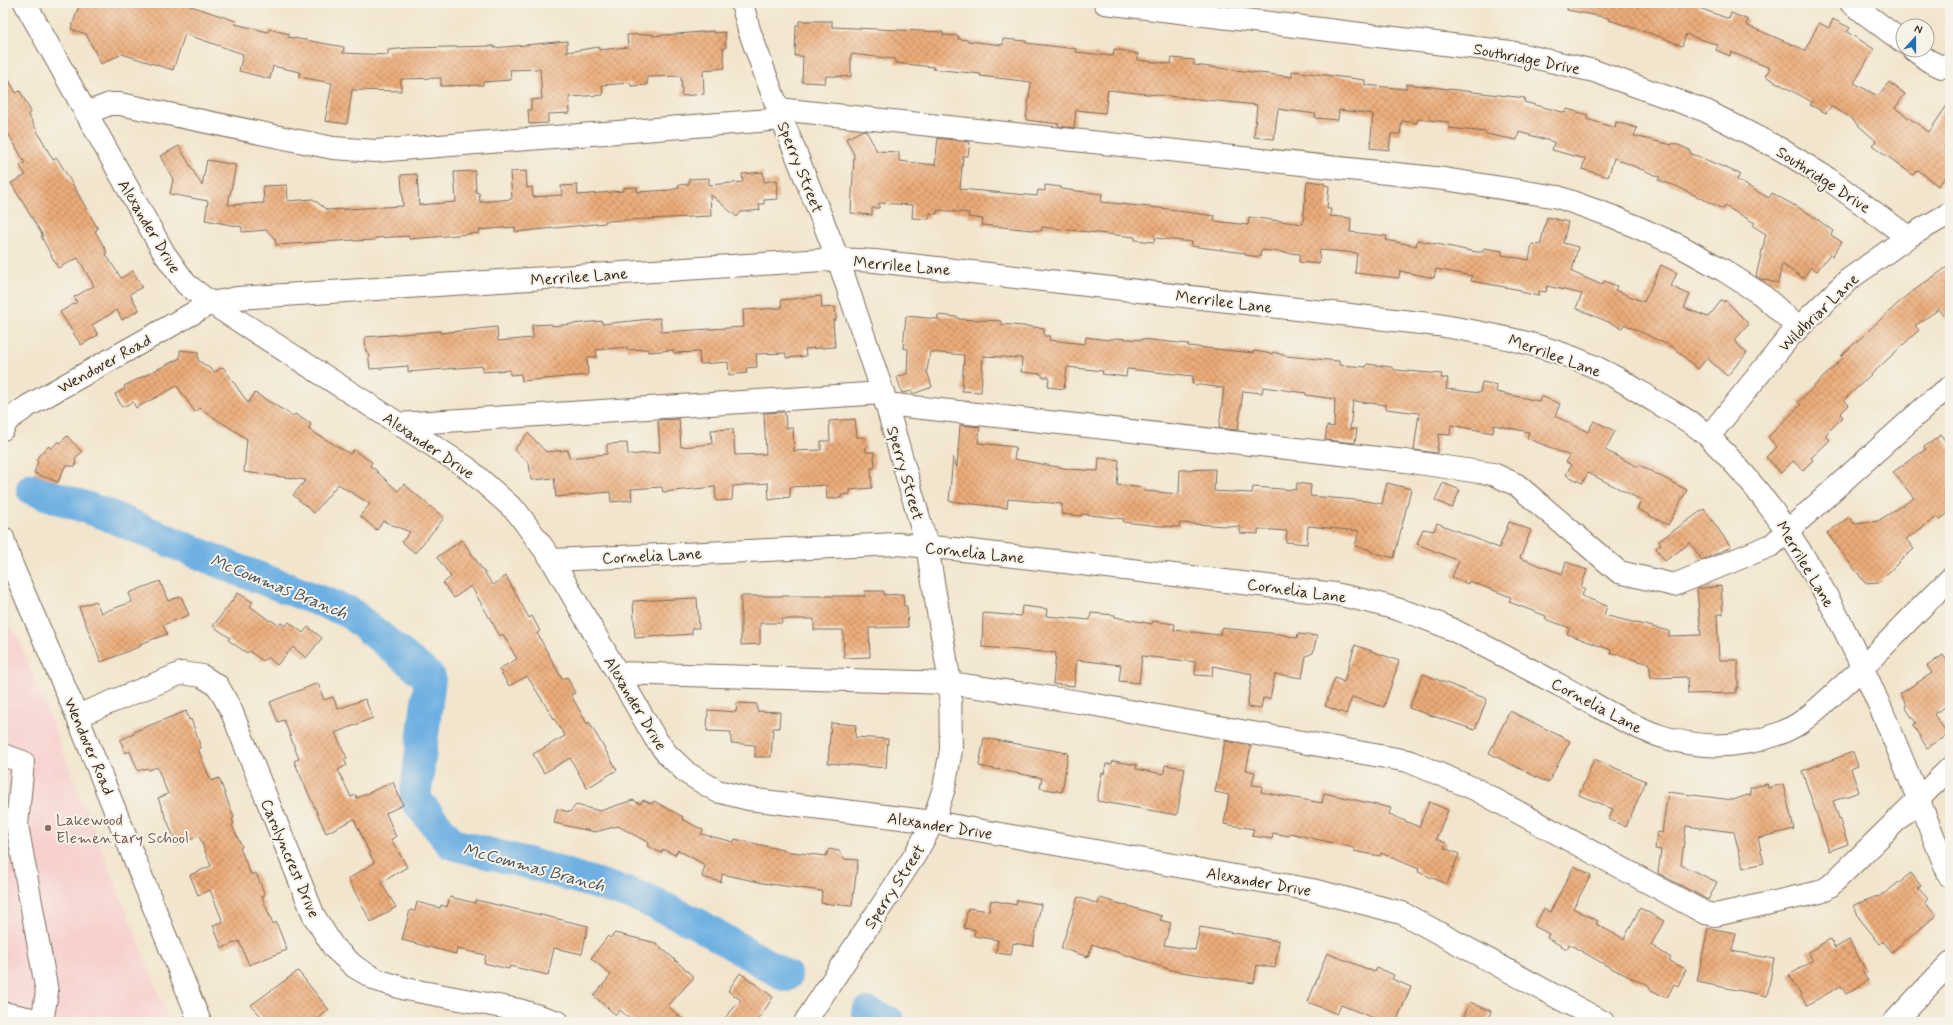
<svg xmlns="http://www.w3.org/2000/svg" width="1953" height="1025" font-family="Mynerve,sans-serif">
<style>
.built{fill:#f7d0ce}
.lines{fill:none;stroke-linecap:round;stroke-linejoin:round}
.river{stroke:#6eb0e2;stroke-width:32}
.building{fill:url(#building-cross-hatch)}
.minor-casing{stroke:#7b6b5b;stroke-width:24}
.minor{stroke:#fff;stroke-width:22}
.education-dot{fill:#8d6e63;stroke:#f7f3e8;stroke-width:1.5}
.labels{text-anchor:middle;stroke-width:4;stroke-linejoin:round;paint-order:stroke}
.street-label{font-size:16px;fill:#3b2a1e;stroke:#f7f3e8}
.education-label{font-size:16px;fill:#785e54;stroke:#f7f3e8;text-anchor:start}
.water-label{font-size:17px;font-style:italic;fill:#4a5259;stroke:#f7f3e8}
</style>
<defs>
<pattern id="building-cross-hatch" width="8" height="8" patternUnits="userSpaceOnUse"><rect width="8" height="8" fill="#ecac79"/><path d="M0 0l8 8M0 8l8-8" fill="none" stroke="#c08c63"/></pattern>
</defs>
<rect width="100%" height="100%" fill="#f7f3e8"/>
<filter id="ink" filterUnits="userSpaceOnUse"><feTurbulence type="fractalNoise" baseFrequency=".025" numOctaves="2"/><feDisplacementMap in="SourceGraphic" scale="8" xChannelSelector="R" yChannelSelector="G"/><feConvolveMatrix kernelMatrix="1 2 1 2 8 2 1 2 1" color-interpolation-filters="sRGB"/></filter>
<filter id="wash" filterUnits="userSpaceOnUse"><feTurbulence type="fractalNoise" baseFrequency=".012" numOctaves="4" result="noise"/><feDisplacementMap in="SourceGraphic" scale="16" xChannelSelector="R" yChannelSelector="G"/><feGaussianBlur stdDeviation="0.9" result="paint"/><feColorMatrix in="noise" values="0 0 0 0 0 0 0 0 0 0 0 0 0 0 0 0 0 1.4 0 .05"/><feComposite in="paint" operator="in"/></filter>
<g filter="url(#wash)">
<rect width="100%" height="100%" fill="#f2e5cd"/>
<polygon class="built" points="3,618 17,635 170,1022 3,1022"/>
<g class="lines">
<g class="river">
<polyline points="32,489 105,514 236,569 349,612 430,678 415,799 452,844 535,865 640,897 696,923 786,976"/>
<polyline points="867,1013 889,1022"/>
</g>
</g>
<g id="blocks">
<g class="building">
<polygon points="80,3 182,3 236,21 235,24 268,32 269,29 289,34 288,37 344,47 343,53 388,55 388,50 409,48 494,46 494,48 567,41 567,52 599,47 599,50 628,47 627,35 653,34 653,36 714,31 714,33 725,32 726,48 723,48 725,68 703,70 704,94 682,96 681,76 647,77 647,85 631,86 631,83 602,85 603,95 569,97 570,113 548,114 548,123 529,124 528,110 531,110 531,100 542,99 540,69 510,70 511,80 483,82 483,85 441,86 441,78 401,79 401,91 352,90 347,124 325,121 332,83 299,77 300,72 273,66 270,79 239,71 243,54 185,34 173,70 122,54 101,64 86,34 71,29"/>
<polygon points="1568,3 1699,3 1697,7 1729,19 1731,13 1748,20 1746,25 1805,50 1819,23 1829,28 1833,19 1850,28 1847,32 1874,49 1854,83 1878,96 1889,82 1905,94 1895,108 1929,132 1950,101 1950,139 1944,147 1950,152 1950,172 1938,186 1918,170 1913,175 1872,145 1876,141 1848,116 1831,106 1826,113 1810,105 1812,102 1765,76 1770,68 1731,52 1730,56 1716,50 1718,45 1686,34 1682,46 1661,37 1609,20 1609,18 1567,10"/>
<polygon points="799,21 832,21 832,27 943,32 943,35 959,36 958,39 968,40 968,41 1003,45 1003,39 1026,41 1026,43 1076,49 1076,52 1113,56 1114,49 1138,54 1138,60 1171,64 1172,58 1194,60 1194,65 1292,77 1292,71 1365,80 1365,85 1406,89 1406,84 1525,98 1524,102 1566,113 1567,109 1588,115 1587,119 1615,128 1616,122 1637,128 1634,136 1672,145 1673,143 1690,150 1690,153 1740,174 1737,180 1769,198 1772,193 1810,214 1833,231 1831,235 1842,242 1832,256 1830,254 1817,271 1811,267 1803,278 1782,264 1778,283 1760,279 1756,276 1766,234 1753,226 1755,223 1725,206 1723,209 1676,186 1658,180 1660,177 1614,158 1608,177 1582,169 1585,159 1552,150 1554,142 1519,132 1517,140 1486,134 1486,132 1449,128 1449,122 1418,119 1417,123 1402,121 1400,134 1391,134 1389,150 1370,148 1373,114 1339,110 1338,120 1315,118 1316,114 1278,109 1274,139 1254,137 1257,105 1108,90 1105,113 1076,110 1074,128 1058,126 1059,124 1026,120 1031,82 980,76 981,74 933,69 934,67 895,63 895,59 851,54 851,77 826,76 825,83 802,82 803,56 795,56 796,25 799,25"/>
<polygon points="3,69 16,93 20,91 31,112 28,114 53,160 57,158 73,185 98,229 95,231 107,252 105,253 121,278 133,271 142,287 130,294 139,310 122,320 117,310 92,325 98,335 81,345 60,312 77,302 74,297 94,286 78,258 58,268 41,236 43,236 11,183 26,175 20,166 25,163 3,124"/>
<polygon points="863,130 866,131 877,151 899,152 899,161 935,165 938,138 970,142 968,156 963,156 960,189 1037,196 1038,190 1045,191 1045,185 1061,187 1061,189 1102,194 1101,202 1178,210 1178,211 1215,216 1214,221 1248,225 1249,217 1303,224 1307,181 1324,183 1324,185 1329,186 1327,209 1331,209 1330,216 1351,218 1350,232 1387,236 1386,240 1416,246 1417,240 1476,252 1483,252 1484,248 1502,251 1502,255 1529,260 1532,244 1540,245 1547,217 1568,222 1563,243 1578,247 1572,272 1602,285 1604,281 1617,286 1615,290 1644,302 1661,265 1677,273 1671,286 1690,295 1684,308 1708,317 1722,300 1724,302 1725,300 1749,324 1734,341 1747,353 1727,376 1707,358 1698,369 1674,348 1624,324 1622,328 1576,308 1582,294 1547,286 1546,292 1539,291 1538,296 1521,292 1521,290 1471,281 1472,276 1436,269 1434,278 1400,271 1399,278 1355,273 1357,253 1320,250 1319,264 1299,262 1300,254 1261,250 1260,257 1245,255 1245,253 1191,246 1192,242 1155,238 1154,242 1135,240 1135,237 1042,227 1042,231 982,225 983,219 968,217 969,213 937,210 937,214 930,213 929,219 912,218 913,205 879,203 879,208 872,208 872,215 851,213 854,155 846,139"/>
<polygon points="179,146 202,186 207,160 236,165 228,205 264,203 263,186 287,185 288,201 313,199 327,210 403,206 401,175 417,174 419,205 456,202 454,172 475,171 476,192 479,193 480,202 512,199 510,172 526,171 527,188 532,187 533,197 562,195 561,186 577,185 578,195 623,191 623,188 637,187 637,192 670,190 679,188 678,185 689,184 689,179 709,178 709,185 743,182 742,174 763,172 764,182 777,180 778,199 764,200 764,204 759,204 760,210 741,212 737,217 710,194 711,216 605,221 605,223 515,232 515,227 479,230 480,233 446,236 409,239 409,236 375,238 375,240 354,241 354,240 276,245 275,239 266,230 242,232 242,227 205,220 208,201 170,194 173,179 160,156"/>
<polygon points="1950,265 1950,324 1939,309 1915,326 1919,330 1844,400 1849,405 1840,414 1843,417 1825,435 1830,440 1811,458 1813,460 1803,470 1793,461 1781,473 1766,457 1777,447 1768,437 1801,405 1798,402 1843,358 1841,356 1906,296"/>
<polygon points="821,296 822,308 835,307 836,320 833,321 835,347 805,349 806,356 786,358 786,353 756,354 757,367 746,368 747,373 729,375 728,362 700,364 699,352 674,353 673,350 648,352 648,349 627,350 627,347 596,350 597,357 587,357 588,375 522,381 521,374 510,375 510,370 483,372 483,366 408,372 408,366 370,369 368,352 366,352 365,337 440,331 440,333 497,327 498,341 533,338 532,325 552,324 552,326 602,321 602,324 660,318 662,332 744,327 743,310 782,308 781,300"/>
<polygon points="938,315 958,317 958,319 1001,321 1001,324 1044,328 1044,336 1050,336 1049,340 1085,344 1086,337 1108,340 1116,338 1142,340 1142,339 1188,344 1188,346 1253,353 1254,351 1272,354 1273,352 1286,356 1339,361 1339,365 1366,367 1367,364 1391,367 1395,370 1442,374 1441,378 1448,378 1446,389 1480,393 1482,382 1497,385 1496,392 1539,401 1541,396 1560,404 1555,416 1588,432 1594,421 1615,431 1605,450 1638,467 1639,465 1687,490 1668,525 1637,509 1641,500 1614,486 1588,473 1582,483 1566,475 1571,465 1566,462 1570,456 1527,438 1529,432 1494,425 1493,433 1451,425 1450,435 1439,434 1437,453 1414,450 1419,413 1386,409 1386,405 1353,401 1350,429 1357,429 1355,443 1325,440 1327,426 1334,427 1335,399 1306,395 1306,393 1263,387 1262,393 1243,391 1238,430 1219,428 1224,388 1192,384 1193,376 1127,369 1126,377 1102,374 1103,371 1067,367 1064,389 1048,387 1049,377 1042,377 1042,374 1021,372 1022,358 983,356 981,392 962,391 964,355 930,352 927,371 932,387 913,394 912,391 902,393 897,377 907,374 908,349 903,348 906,316 938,319"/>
<polygon points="180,350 198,352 198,360 215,372 223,367 248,403 255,393 293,416 295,414 311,424 308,429 350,454 353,450 372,462 370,466 377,471 377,472 398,491 404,484 444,518 415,553 402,542 410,532 383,521 377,530 360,516 370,504 338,484 314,513 293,495 306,480 244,472 247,439 200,408 195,412 177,386 136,408 133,402 122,407 115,394 125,389 124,386 180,358"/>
<polygon points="785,412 786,428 793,428 794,451 821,450 821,441 830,441 829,421 855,419 857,437 865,437 866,452 874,452 875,468 871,468 872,488 850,490 850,494 841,495 841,498 827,499 826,485 790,487 790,497 769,500 768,483 733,486 732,500 716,501 715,487 663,492 662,487 631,489 632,500 611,502 610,492 556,497 554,478 531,480 529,463 514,450 528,433 546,452 568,450 569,458 607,454 607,444 627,443 628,455 660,452 658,420 679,419 681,447 712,444 711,430 733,429 735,455 766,454 764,413"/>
<polygon points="960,425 980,427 978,443 1016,447 1014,459 1069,469 1098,471 1099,458 1119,460 1117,485 1144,488 1144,491 1179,494 1180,470 1215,469 1214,491 1252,493 1253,487 1296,490 1297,483 1311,485 1310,496 1367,501 1382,504 1387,483 1411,489 1394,558 1371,552 1371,550 1355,546 1359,531 1308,526 1307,544 1286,542 1287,531 1258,529 1258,534 1240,533 1240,527 1180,523 1179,527 1160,526 1123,522 1124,519 1082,514 1081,516 1061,514 1062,504 1008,499 1007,508 949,501 953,457 957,467"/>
<polygon points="1941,435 1950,448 1950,512 1939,520 1937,517 1906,539 1914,549 1902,559 1879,582 1865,583 1827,533 1849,517 1855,524 1878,521 1914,498 1893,472 1926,449 1924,447"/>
<polygon points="67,436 82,452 75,458 76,466 65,466 58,482 34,473 38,462 36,460 40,454 49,446 51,449 58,441 60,443"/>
<polygon points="1443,483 1460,490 1452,508 1435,500"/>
<polygon points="1704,509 1731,547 1702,560 1690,543 1665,561 1656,548 1661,544 1659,541"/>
<polygon points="1509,522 1531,530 1520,558 1562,574 1566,562 1587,570 1581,587 1585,588 1582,596 1607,606 1604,615 1669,631 1669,636 1701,635 1697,589 1721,586 1723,614 1717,614 1719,660 1738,660 1738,688 1736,688 1736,693 1688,694 1687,677 1651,678 1649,664 1610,652 1611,650 1567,634 1570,628 1545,619 1546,616 1509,602 1511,597 1469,581 1468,584 1452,577 1459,561 1417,544 1423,529 1434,531 1437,523 1499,548"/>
<polygon points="462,540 493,585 506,576 529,618 532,616 540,631 537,633 562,679 567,677 575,693 571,695 587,724 589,722 617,770 587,788 570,758 544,773 533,754 565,736 527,676 509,686 499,669 517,659 503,634 500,636 471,586 454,598 443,583 451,577 437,557"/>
<polygon points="160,581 168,601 181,596 189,615 163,625 167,634 140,644 141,646 101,662 79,607 96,601 101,613 132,602 129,593"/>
<polygon points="865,591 884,591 884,595 903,594 904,606 907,606 908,627 869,628 870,657 844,658 843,630 814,630 814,619 782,619 782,623 760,623 760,644 741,645 741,596 865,596"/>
<polygon points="238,593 253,602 250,606 270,621 271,620 278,625 281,623 286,626 289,622 303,633 308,627 322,638 306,658 293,647 277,665 268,657 263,661 249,651 247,653 228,640 230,638 213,626"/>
<polygon points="697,598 699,628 692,628 692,634 635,638 633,601"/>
<polygon points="1022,606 1047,609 1046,616 1090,620 1091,613 1115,615 1115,617 1152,624 1153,621 1175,624 1174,630 1220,635 1221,628 1280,634 1297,638 1298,634 1317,636 1313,653 1306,656 1302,678 1275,674 1270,699 1263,698 1261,709 1247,707 1252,674 1213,666 1212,676 1195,675 1196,662 1142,656 1139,683 1119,681 1121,665 1077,660 1074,686 1053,684 1056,653 982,647 983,613 1021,616"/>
<polygon points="1355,645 1399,661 1384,707 1352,697 1346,714 1325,706 1335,678 1344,682"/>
<polygon points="1943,655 1950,665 1950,704 1934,714 1948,735 1927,748 1913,725 1916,723 1905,707 1907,705 1900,694 1932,673 1927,666"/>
<polygon points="1423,674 1487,699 1475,730 1409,708"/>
<polygon points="318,683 324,700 333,697 338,709 365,699 373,718 335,733 347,758 344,760 347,765 338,770 351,797 356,795 357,798 393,782 403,805 386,813 396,837 391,839 407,867 381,883 396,907 371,922 348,879 374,863 354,819 326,833 294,761 299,759 284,720 278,722 270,702"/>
<polygon points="737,703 757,704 757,711 780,712 779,728 773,728 771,757 755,757 755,745 731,743 731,732 707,731 708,710 736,712"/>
<polygon points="186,711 189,720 191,719 201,748 198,749 211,781 219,778 234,818 232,819 234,824 232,825 242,847 240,848 251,875 256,873 265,895 262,897 273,924 276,922 287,950 249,965 239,941 222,948 213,925 223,922 210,890 198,895 190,875 211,866 199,836 177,845 158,798 168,794 157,767 149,770 147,768 138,771 130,751 126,753 120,740 134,734 133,732"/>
<polygon points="1510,711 1570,741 1548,783 1489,753"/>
<polygon points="831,723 856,725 855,737 888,739 886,768 828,763"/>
<polygon points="984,738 1068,753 1062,792 1040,788 1042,778 979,766"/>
<polygon points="1225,741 1251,746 1246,770 1255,772 1252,785 1262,786 1261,792 1322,803 1324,793 1391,808 1389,814 1419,827 1429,802 1448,810 1436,839 1446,843 1444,848 1459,854 1447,884 1418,872 1419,869 1381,853 1380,856 1354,851 1354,848 1290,833 1289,836 1273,833 1272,839 1252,836 1254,829 1224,824 1229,795 1215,792"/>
<polygon points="1853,752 1858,766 1851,769 1859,792 1833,801 1848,844 1829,851 1802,771"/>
<polygon points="1594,759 1646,781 1626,827 1609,819 1613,809 1579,795"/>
<polygon points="1113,761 1137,765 1136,769 1164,774 1165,765 1185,768 1177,815 1097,801 1102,773 1104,774 1106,764 1112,764"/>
<polygon points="1767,784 1768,788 1783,784 1794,829 1758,838 1764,863 1743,868 1734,832 1686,826 1681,865 1717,882 1708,900 1658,873 1661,850 1655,849 1657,832 1662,833 1668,792 1733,800 1751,794 1750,788"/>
<polygon points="633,800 640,804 643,800 652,804 654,801 683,817 682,819 703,830 701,834 734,842 735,839 791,852 826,856 829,849 839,851 845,859 858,860 852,906 821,903 822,891 763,883 722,874 721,882 702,877 705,865 678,850 675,855 663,849 661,853 647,846 649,843 618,826 595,832 554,823 557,809 570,812 576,805 600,811"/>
<polygon points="1574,866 1591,875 1573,908 1598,921 1596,924 1624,939 1640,908 1664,921 1651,945 1671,958 1669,961 1686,969 1678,986 1674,984 1667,998 1649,989 1650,987 1609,967 1569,944 1567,949 1547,938 1549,934 1534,926 1544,909 1550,912"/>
<polygon points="1911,873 1921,886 1918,888 1928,899 1925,902 1936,916 1892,952 1883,941 1880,944 1859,918 1854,905 1885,893"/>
<polygon points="450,897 475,903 476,900 588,926 582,954 554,948 548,975 510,966 509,969 484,963 486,955 457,949 456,954 402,940 410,910 415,911 417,902 440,908 441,905 447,907"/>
<polygon points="1078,897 1098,904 1100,898 1162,916 1160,920 1171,923 1164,945 1195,950 1200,927 1279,941 1275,968 1257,965 1254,983 1175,971 1092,944 1088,957 1061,948"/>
<polygon points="991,900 1016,905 1017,900 1041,904 1033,946 1013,943 1011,955 996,953 998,940 974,936 975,930 964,928 968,908 989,911"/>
<polygon points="1708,928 1736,933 1732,951 1774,959 1767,996 1697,982"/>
<polygon points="615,933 656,943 694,977 668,1006 686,1022 633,1022 620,1010 616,1015 594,996 611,975 591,958 608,936 610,938"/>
<polygon points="1830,939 1835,948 1849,940 1865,969 1862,971 1868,981 1846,994 1841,986 1807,1005 1789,975 1813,961 1808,952"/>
<polygon points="1327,953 1375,972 1377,968 1394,975 1392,979 1411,987 1396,1022 1384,1022 1341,1005 1337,1014 1308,1002"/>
<polygon points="298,971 329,1010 313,1022 266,1022 251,1005"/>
<polygon points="740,973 773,997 757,1022 721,1022 741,1000 728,991"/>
<polygon points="1470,1002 1491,1011 1487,1022 1471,1022 1463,1018"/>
</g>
</g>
</g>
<g filter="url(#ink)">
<use href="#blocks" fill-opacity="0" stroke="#7b6b5b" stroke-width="1"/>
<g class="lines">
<g class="minor-casing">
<g id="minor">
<polyline points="25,3 164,253 186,284 211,303 466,467 517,512 552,560 655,738 667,754 687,773 717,791 749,799 933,822 1312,890 1402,913 1603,1022"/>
<polyline points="742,3 749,30 778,109 838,259 883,393 927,546 950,683 951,750 944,788 933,822 915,855 805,1022"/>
<polyline points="1105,3 1510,52 1594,71 1706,111 1780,149 1827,178 1908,237"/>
<polyline points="1851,3 1903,42"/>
<polyline points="1914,50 1929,61 1942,67 1950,64"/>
<polyline points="778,109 1444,179 1558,197 1614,217 1680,246 1723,270 1762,295 1799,328"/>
<polyline points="86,113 110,104 120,104 333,148 375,151 783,119"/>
<polyline points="886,404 1405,461 1493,474 1517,485 1619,572 1674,585 1772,545 1935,398 1950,387"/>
<polyline points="398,424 883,393"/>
<path d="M 3,429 L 8,420 L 28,406 L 211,303 L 237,298 L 838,259 L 875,261 L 1438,325 C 1497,335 1557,346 1611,375 C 1627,383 1641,393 1656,402 C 1674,413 1695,423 1710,438 C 1832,557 1886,724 1950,877"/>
<polyline points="1709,436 1790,336 1848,280 1908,237 1950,213"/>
<polyline points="3,538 11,563 77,716 200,1022"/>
<path d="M 552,560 L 897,544 L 954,549 L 1335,594 C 1375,602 1414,612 1451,629 C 1489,648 1527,668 1565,688 C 1625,721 1673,755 1744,743 C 1763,740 1782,734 1798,724 C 1812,715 1824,703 1836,692 C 1876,657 1911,616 1950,579"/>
<polyline points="618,673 950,683 1079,702 1408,761 1475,789 1705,913 1715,915 1820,892 1830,886 1950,768"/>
<polyline points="77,716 182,673 202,676 218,686 231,710 314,916 334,948 355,967 377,980 406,989 519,1010 558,1022"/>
<polyline points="3,755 23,762 17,825 47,992 42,1022"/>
<polyline points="3,1013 42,1021"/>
<polyline points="1894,1022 1950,963"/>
</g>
</g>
<use href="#minor" class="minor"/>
</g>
</g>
<circle class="education-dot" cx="48" cy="828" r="4"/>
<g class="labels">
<g class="street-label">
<text transform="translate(1527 58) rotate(11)" y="6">Southridge Drive</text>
<text transform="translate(801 167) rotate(68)" y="6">Sperry Street</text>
<text transform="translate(1824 179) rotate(33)" y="6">Southridge Drive</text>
<text transform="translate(150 226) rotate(59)" y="6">Alexander Drive</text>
<text transform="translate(902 265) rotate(5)" y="6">Merrilee Lane</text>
<text transform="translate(579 276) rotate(-4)" y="6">Merrilee Lane</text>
<text transform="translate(1224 301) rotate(7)" y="6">Merrilee Lane</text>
<text transform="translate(1818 312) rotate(-44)" y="6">Wildbriar Lane</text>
<text transform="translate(1555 355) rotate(20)" y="6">Merrilee Lane</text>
<text transform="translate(104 363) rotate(-29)" y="6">Wendover Road</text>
<text transform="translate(429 445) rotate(34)" y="6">Alexander Drive</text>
<text transform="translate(906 473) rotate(74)" y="6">Sperry Street</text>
<text transform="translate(975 552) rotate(6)" y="6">Cornelia Lane</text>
<text transform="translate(652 555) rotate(-3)" y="6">Cornelia Lane</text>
<text transform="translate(1806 564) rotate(59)" y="6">Merrilee Lane</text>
<text transform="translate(1297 590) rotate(8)" y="6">Cornelia Lane</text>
<text transform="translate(636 703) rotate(59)" y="6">Alexander Drive</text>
<text transform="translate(1597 705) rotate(28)" y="6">Cornelia Lane</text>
<text transform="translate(90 746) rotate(67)" y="6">Wendover Road</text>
<text transform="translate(940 825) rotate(9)" y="6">Alexander Drive</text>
<text transform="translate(291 858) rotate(67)" y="6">Carolyncrest Drive</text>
<text transform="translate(1259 881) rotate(10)" y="6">Alexander Drive</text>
<text transform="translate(894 886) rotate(-57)" y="6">Sperry Street</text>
</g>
<g class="education-label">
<text x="56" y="825">Lakewood<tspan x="56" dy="18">Elementary School</tspan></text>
</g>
<g class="water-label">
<text transform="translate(279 586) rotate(22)" y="6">McCommas Branch</text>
<text transform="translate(534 867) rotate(15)" y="6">McCommas Branch</text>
</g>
</g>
<rect width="1953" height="1025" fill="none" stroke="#f7f3e8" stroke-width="16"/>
<g transform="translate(1915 38) rotate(21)"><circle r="19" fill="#f7f3e8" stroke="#aca397"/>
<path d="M0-3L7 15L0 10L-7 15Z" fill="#1f6fb2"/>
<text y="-6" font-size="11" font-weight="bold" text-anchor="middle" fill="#3b2a1e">N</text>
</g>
</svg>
